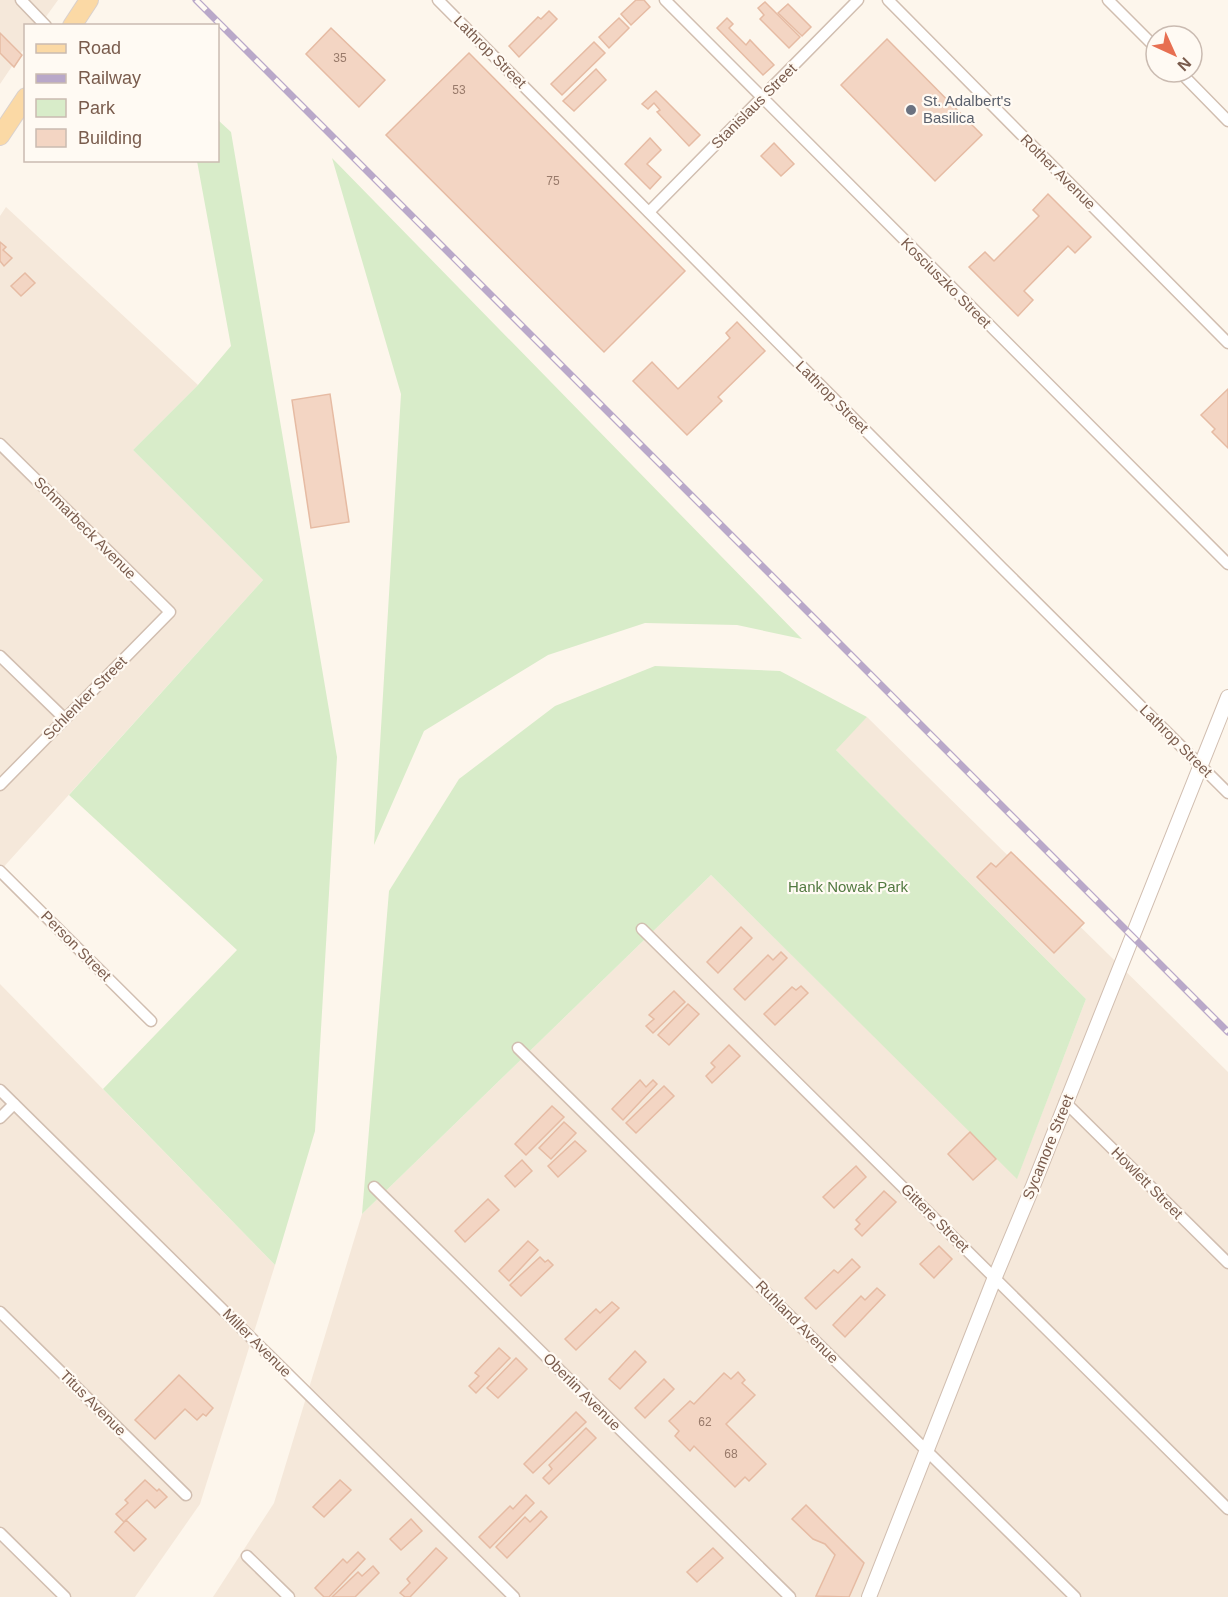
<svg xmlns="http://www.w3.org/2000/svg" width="1228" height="1597" font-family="Helvetica,sans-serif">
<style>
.residential{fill:#f5e8da}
.green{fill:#d8ecc9}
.building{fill:#f3d5c3;stroke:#e6bba3;stroke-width:1.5}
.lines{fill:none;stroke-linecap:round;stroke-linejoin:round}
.minor-casing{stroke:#d1beb0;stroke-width:13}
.tertiary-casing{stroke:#d1beb0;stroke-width:16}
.primary-casing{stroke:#dad1cd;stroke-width:20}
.minor{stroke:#fff;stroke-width:10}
.tertiary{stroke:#fff;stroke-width:14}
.primary{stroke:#fbd9a5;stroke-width:18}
.rail-casing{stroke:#b9a8c9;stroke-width:7}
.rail{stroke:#fffaf3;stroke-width:4.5;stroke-dasharray:14;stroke-linecap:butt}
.worship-dot{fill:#6b7280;stroke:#fffaf3;stroke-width:2}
.labels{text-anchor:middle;stroke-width:4.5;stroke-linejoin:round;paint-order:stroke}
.number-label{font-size:12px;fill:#987a6a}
.street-label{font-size:15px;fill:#7a5c4d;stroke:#fffaf3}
.worship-label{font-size:15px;fill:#5b616d;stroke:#fffaf3;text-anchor:start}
.park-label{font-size:15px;fill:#537a41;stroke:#fffaf3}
</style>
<rect width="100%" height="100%" fill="#fdf6ec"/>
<g class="residential">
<polygon points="0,0 58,0 40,25 26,26 25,47 0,84"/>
<polygon points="6,207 198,385 133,450 263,580 0,871 0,216"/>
<polygon points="867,717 1228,1072 1228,1597 213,1597 274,1503 362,1214 711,875 1017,1178 1086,999 835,749"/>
<polygon points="0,984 275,1265 200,1504 135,1597 0,1597"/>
</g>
<g class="green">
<polygon points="218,120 231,132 337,757 315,1131 275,1265 103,1089 237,950 69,795 263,580 133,450 198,385 231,346 197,161 218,160"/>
<polygon points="332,158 802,639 737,625 645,623 548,655 424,731 374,845 401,394"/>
<polygon points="655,666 780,671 867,717 836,750 1086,999 1017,1179 711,875 362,1214 389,891 459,779 555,706"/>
</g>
<g class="building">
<polygon points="636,0 644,0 650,7 631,25 621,14"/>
<polygon points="765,2 800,37 789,48 760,19 764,15 758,8"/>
<polygon points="788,4 811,27 802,36 778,13"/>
<polygon points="549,11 557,19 519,57 509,46 538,17 541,19"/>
<polygon points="619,18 629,28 609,48 599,37"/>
<polygon points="727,18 733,24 729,28 746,45 750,40 774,65 763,75 717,28"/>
<polygon points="331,28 385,80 359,107 306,54"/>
<polygon points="0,33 22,55 14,67 0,53"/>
<polygon points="887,39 982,135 935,181 841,85"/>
<polygon points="594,42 605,53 562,95 551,84"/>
<polygon points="469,53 685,271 604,352 386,135"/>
<polygon points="596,69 606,80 574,111 563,101"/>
<polygon points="656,91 700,135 689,146 657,112 660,110 654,103 648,109 642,104"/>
<polygon points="650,138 661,150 647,164 661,177 650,189 625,164"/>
<polygon points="774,143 794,164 781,176 761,156"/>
<polygon points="1048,194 1091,237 1075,253 1068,246 1024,291 1033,300 1018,316 969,267 985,252 994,261 1039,216 1033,210"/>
<polygon points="0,242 6,247 3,250 12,258 4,266 0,261"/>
<polygon points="25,273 35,283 21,296 11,286"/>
<polygon points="737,322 765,351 718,397 722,401 687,435 633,381 652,362 678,389 730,338 726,333"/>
<polygon points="1228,389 1228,448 1212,432 1215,429 1201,415"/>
<polygon points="330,394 349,522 311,528 292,400"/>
<polygon points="1011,852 1084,923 1054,953 977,877 991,863 996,867"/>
<polygon points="741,927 752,938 718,973 707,962"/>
<polygon points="781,952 787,958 745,1000 734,989 768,955 773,960"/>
<polygon points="801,986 808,993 775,1025 764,1014 792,987 796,990"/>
<polygon points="674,991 685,1002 653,1033 646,1026 654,1019 649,1015"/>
<polygon points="688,1004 699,1014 669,1045 658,1035"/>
<polygon points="729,1045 740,1056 712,1083 706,1076 715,1067 711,1063"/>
<polygon points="640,1080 646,1087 653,1080 657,1084 623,1120 612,1109"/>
<polygon points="664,1086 674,1096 636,1133 626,1123"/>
<polygon points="552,1106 564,1117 526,1155 515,1144"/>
<polygon points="564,1122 576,1133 551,1159 539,1148"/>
<polygon points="970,1132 996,1159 973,1180 948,1154"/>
<polygon points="575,1141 586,1151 558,1177 548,1166"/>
<polygon points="522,1160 532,1171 515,1187 505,1176"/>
<polygon points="856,1166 866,1177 834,1208 823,1197"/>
<polygon points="884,1191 896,1202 862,1236 855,1229 860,1224 856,1220"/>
<polygon points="488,1199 499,1210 465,1242 455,1231"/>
<polygon points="528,1241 538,1250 509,1281 499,1271"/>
<polygon points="939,1246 952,1259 934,1278 920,1264"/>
<polygon points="540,1257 545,1262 548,1260 553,1265 521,1296 510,1285"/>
<polygon points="852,1259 860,1267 816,1309 805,1298 834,1270 838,1273"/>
<polygon points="877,1288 885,1295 845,1337 833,1325 861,1296 865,1300"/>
<polygon points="612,1302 619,1308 576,1350 565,1339 596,1309 600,1313"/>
<polygon points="499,1348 510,1358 476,1393 469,1386 479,1376 475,1373"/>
<polygon points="635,1351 646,1362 620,1389 609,1379"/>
<polygon points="516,1358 527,1369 498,1398 487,1388"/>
<polygon points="738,1372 745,1380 742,1383 755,1395 726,1424 766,1464 749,1481 745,1477 735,1487 694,1446 690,1451 675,1436 679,1431 669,1421 690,1401 694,1404 724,1373 731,1379"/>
<polygon points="179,1375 213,1408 206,1416 203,1414 197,1420 185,1409 155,1439 135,1420"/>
<polygon points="664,1379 674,1389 645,1418 635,1408"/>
<polygon points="576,1412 586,1422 533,1473 524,1464"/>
<polygon points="586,1428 596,1438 549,1484 543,1478 552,1469 549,1465"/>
<polygon points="145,1480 157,1491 159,1489 167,1497 155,1508 147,1500 124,1522 116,1514 128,1503 125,1500"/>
<polygon points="340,1480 351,1490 324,1517 313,1507"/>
<polygon points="526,1495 534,1503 490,1548 479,1537 510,1506 513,1509"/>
<polygon points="806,1505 864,1563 849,1597 816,1596 835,1555 825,1544 813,1539 792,1519"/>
<polygon points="541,1511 547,1517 507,1558 496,1547 525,1517 530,1522"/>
<polygon points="411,1519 422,1531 401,1550 390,1539"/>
<polygon points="126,1520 146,1539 134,1551 115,1532"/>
<polygon points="436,1548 447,1558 410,1597 405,1597 400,1593 410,1583 407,1579"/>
<polygon points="713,1548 723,1558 697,1582 687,1572"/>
<polygon points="358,1552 365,1559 329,1597 324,1597 315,1588 343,1559 347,1563"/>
<polygon points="373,1566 379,1573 355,1597 332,1597 358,1572 362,1576"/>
</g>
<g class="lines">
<g class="minor-casing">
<g id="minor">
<polyline points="21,0 46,26"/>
<polyline points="438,0 1002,568 1228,793"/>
<polyline points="665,0 1228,564"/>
<polyline points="888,0 1228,343"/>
<polyline points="1108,0 1156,48"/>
<polyline points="1180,72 1228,121"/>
<polyline points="649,212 858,0"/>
<polyline points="0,444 170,612 0,785"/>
<polyline points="0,656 64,718"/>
<polyline points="0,871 151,1021"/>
<polyline points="642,929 1228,1509"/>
<polyline points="518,1048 1075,1597"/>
<polyline points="0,1090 514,1597"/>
<polyline points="1065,1102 1228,1263"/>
<polyline points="0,1118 14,1104"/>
<polyline points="374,1187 790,1597"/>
<polyline points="0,1312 186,1495"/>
<polyline points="0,1533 65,1597"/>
<polyline points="247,1556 289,1597"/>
</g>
</g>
<g class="tertiary-casing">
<polyline id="tertiary" points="869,1597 995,1277 1033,1186 1228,697"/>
</g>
<g class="primary-casing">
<g id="primary">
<polyline points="72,26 89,0"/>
<polyline points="0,136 26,97"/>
</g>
</g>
<use href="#minor" class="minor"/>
<use href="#tertiary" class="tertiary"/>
<use href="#primary" class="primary"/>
<g class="rail-casing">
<polyline id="rail" points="196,0 1228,1032"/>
</g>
<use href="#rail" class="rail"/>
</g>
<circle class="worship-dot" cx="911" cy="110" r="6"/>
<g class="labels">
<g class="number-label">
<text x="340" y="62">35</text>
<text x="459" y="94">53</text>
<text x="553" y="185">75</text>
<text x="705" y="1426">62</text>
<text x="731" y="1458">68</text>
</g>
<g class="street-label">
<text transform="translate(490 52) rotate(45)" y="5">Lathrop Street</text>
<text transform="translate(754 106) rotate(-45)" y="5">Stanislaus Street</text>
<text transform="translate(1058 172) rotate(45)" y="5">Rother Avenue</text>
<text transform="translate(946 283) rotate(45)" y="5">Kosciuszko Street</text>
<text transform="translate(832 397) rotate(45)" y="5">Lathrop Street</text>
<text transform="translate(85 528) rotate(45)" y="5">Schmarbeck Avenue</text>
<text transform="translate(85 698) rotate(-45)" y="5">Schlenker Street</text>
<text transform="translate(1176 741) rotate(45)" y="5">Lathrop Street</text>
<text transform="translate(76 946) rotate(45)" y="5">Person Street</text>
<text transform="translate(1048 1147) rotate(-68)" y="5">Sycamore Street</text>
<text transform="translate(1147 1183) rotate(45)" y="5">Howlett Street</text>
<text transform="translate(935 1218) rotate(45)" y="5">Gittere Street</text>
<text transform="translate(797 1322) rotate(45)" y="5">Ruhland Avenue</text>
<text transform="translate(257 1343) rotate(45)" y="5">Miller Avenue</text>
<text transform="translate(582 1392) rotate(45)" y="5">Oberlin Avenue</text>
<text transform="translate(93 1403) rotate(45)" y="5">Titus Avenue</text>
</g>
<g class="worship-label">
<text x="923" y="106">St. Adalbert's<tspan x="923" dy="17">Basilica</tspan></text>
</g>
<g class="park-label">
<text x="848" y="892">Hank Nowak Park</text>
</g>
</g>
<rect x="24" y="24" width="195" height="138" fill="#fffaf3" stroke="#cabbb1" stroke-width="1.5"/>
<rect x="36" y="44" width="30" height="9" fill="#fbd9a5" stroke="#cabbb1" stroke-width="1.5"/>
<text x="78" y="54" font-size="18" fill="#7a5c4d">Road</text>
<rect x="36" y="74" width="30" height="9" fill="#b9a8c9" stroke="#cabbb1" stroke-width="1.5"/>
<text x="78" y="84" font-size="18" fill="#7a5c4d">Railway</text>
<rect x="36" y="99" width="30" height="18" fill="#d8ecc9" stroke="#cabbb1" stroke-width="1.5"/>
<text x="78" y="114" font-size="18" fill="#7a5c4d">Park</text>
<rect x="36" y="129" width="30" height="18" fill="#f3d5c3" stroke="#cabbb1" stroke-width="1.5"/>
<text x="78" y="144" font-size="18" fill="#7a5c4d">Building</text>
<g transform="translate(1174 54) rotate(135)"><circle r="28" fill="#fffaf3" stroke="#cabbb1" stroke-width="1.5"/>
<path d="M0-4.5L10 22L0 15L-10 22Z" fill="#e76f51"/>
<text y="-9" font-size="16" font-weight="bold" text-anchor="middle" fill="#7a5c4d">N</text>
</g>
</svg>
